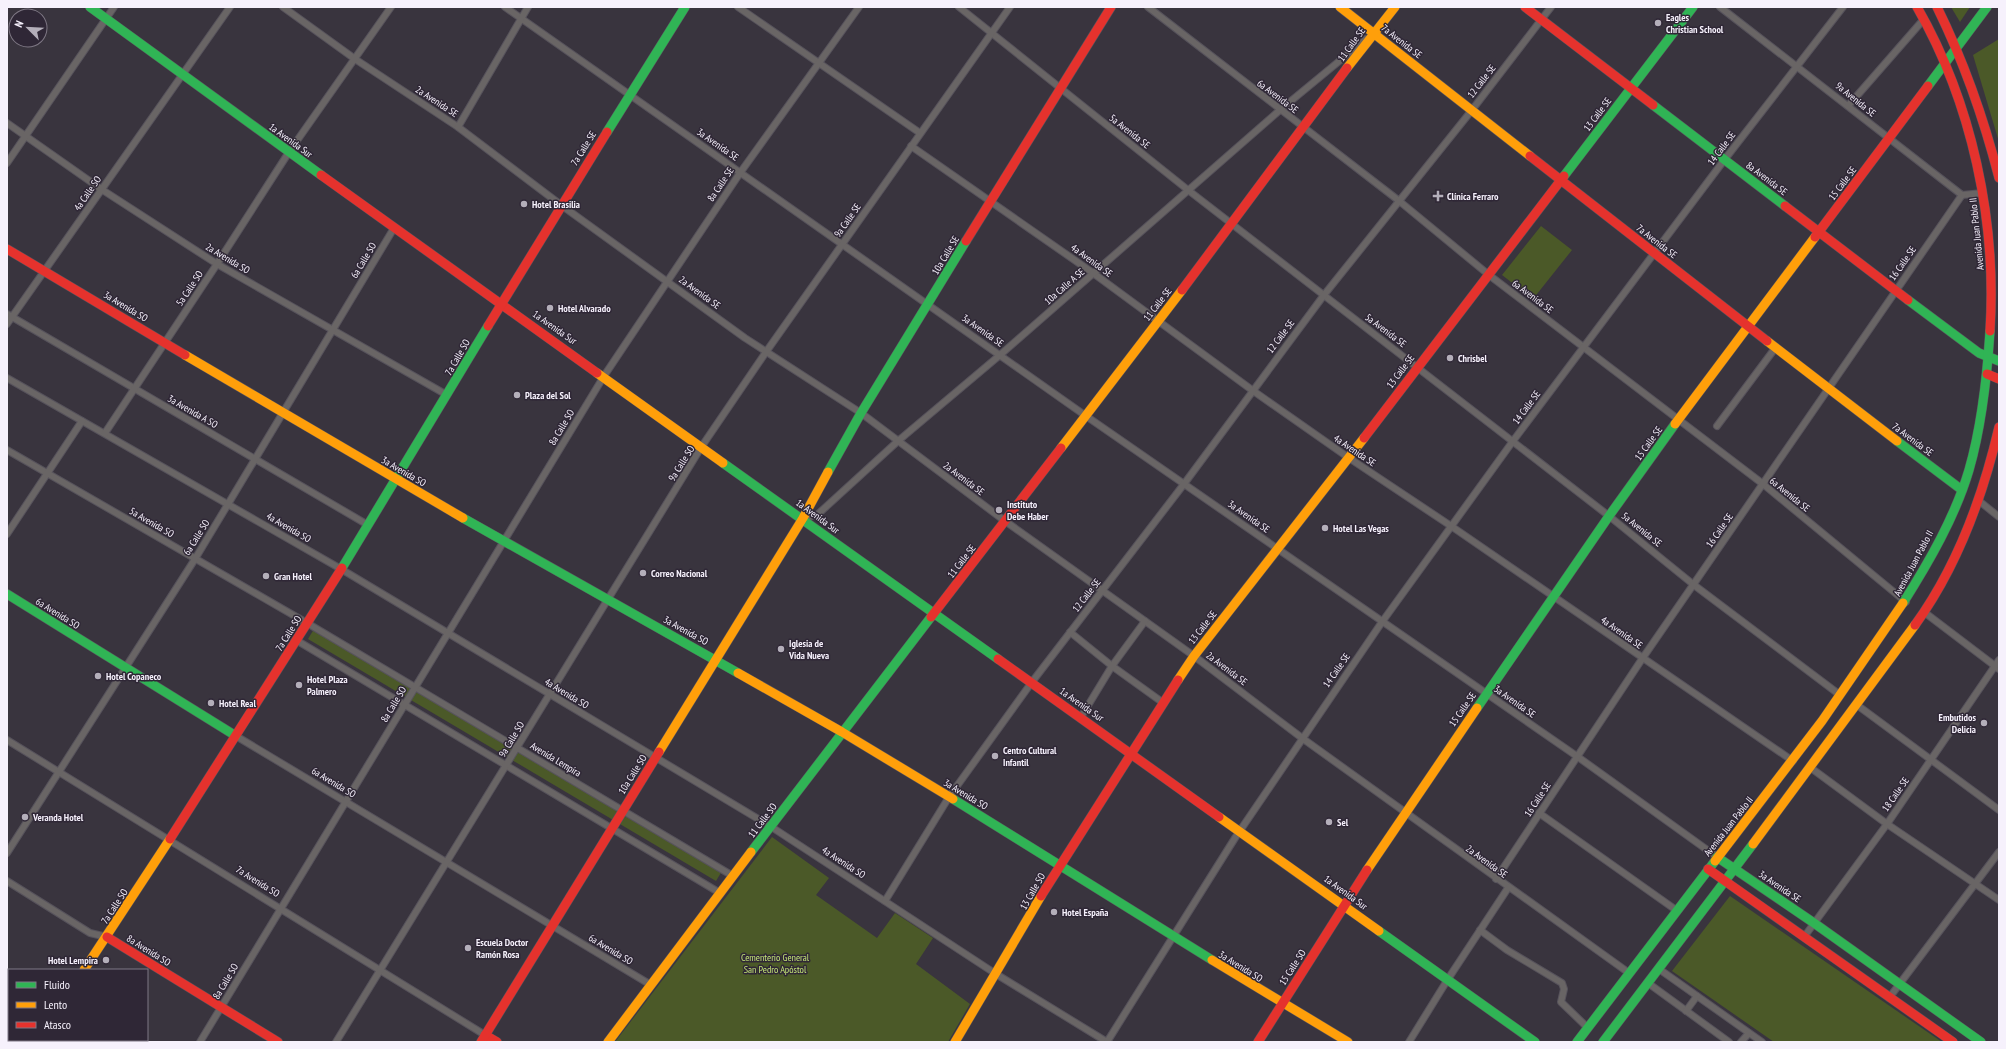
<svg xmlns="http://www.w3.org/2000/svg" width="2006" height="1049" font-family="'PT Sans Narrow',sans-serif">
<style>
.green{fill:#4b5928}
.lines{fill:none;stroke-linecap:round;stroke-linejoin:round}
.street-casing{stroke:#57535c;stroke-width:8}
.fast-casing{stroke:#57535c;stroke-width:10}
.slow-casing{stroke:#57535c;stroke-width:10}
.jam-casing{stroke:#57535c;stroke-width:10}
.street{stroke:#696565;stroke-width:6}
.fast{stroke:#30b455;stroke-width:9}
.slow{stroke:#ff9f0a;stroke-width:9}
.jam{stroke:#e5322d;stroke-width:9}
.poi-dot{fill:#b4afba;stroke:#2f2736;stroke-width:1.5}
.labels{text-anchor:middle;stroke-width:3;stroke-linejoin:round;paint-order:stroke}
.poi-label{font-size:10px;font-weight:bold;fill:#f6f1fc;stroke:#2f2736;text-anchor:start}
.street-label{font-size:10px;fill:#f6f1fc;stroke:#2f2736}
.park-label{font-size:10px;fill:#c6e778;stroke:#2f2736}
</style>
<rect width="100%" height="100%" fill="#39343e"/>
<g class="green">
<polygon points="1951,7 1970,7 1960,22"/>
<polygon points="1999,39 1999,142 1973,55"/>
<polygon points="1541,226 1572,250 1533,299 1502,275"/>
<polygon points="314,629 722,871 716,881 308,639"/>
<polygon points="772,837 829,878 816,895 877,938 895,913 933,938 916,964 970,1004 948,1042 615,1042"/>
<polygon points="1730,896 1942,1042 1774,1042 1672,971"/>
</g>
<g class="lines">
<g class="street-casing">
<g id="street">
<polyline points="283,7 355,59 458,127 561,205 745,338 861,413 1005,521 1194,656 1302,738 1629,973"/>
<polyline points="505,7 1086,416 1578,757 1717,857"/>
<polyline points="738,7 920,133"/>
<polyline points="959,7 1188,190 1609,516 1694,585 1840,695"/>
<polyline points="1148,7 1398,200 1489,275 1763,484 1906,602"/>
<polyline points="1720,7 1962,195 1983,193"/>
<polyline points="1848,106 1924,19"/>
<polyline points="7,123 101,189 217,264 447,395"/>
<polyline points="458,127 528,7"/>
<polyline points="911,146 1093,273 1252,390 1349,458 1451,526 1793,761"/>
<polyline points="7,163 114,7"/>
<polyline points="7,314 368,525"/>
<polyline points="7,324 230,7"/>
<polyline points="7,378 341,569 770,826 996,974 1107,1042"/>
<polyline points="1717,426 1776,347"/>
<polyline points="105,433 217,264 289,152 391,7"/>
<polyline points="7,450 307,623 733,876"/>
<polyline points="1978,500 1999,517"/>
<polyline points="803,518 817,515 898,441 1000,355 1280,110 1366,39"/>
<polyline points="7,534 82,421"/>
<polyline points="1924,612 1999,669"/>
<polyline points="1070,632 1112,666 1162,702"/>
<polyline points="296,640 720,893"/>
<polyline points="1857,705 1999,810"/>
<polyline points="1081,717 1112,666 1145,621"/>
<polyline points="236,736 651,985"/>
<polyline points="7,740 485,1035"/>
<polyline points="1811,768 1887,824 1999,900"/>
<polyline points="1539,813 1676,910"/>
<polyline points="7,853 195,559 394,228"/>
<polyline points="1496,879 1642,659 1962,195"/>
<polyline points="7,881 90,933 107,937"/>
<polyline points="885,901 949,797 1032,682 1184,484 1324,295 1472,110 1551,7"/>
<polyline points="1480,930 1507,950 1562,983 1564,989 1561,1002 1588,1028"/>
<polyline points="1804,937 1887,824 1999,660"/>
<polyline points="1659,969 1762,1042"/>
<polyline points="1648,983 1729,1042"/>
<polyline points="1889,998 1999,852"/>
<polyline points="1686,1011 1697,996"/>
<polyline points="7,1025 9,1026"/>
<polyline points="27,1040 30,1042"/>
<polyline points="200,1042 604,376 740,173 859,7"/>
<polyline points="336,1042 702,446 766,352 1010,7"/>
<polyline points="1107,1042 1235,838 1382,622 1513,441 1725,159 1843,7"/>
<polyline points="1409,1042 1448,979 1508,888"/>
<polyline points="1741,1042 1749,1033"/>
</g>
</g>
<g class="fast-casing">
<g id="fast">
<polyline points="90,7 321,175"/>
<polyline points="1928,86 1987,7"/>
<polyline points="1653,105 1785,206"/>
<polyline points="607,132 685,7"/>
<polyline points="1564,176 1693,7"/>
<polyline points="1908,300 1979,353 1999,361"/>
<polyline points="1897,441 1962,490"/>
<polyline points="723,463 998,659"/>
<polyline points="828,472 861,413 966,241"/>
<polyline points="463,518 738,673"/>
<polyline points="342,568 488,326"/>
<polyline points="7,594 236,736"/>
<path d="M 1903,603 C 1929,562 1955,517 1969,470 C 1982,425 1987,378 1990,331"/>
<polyline points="1477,708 1609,516 1675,424"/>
<polyline points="953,799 1212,960"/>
<polyline points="751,852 931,617"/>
<polyline points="1717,857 1814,923 1981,1042"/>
<polyline points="1379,931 1535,1042"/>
<polyline points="1577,1042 1715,861"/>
<polyline points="1603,1042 1753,844"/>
</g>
</g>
<g class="slow-casing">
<g id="slow">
<polyline points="1340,7 1530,156"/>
<polyline points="1347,68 1395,7"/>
<polyline points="1767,341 1897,441"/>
<polyline points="185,355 463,518"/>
<polyline points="597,373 723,463"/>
<polyline points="1675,424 1815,237"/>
<polyline points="1061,448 1182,290"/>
<polyline points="738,673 842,732 953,799"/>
<polyline points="1178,680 1194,656 1364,438"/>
<polyline points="659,752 803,518 828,472"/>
<polyline points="1219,817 1379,931"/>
<polyline points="1753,844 1915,625"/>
<polyline points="1715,861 1822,721 1903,603"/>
<polyline points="1367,870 1477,708"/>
<polyline points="1212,960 1348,1042"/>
<polyline points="84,970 170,839"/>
<polyline points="608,1042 751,852"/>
<polyline points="955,1042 1041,896"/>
</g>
</g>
<g class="jam-casing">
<g id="jam">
<polyline points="1525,7 1653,105"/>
<path d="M 1917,7 C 1972,103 1997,221 1990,331"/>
<path d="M 1937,7 C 1964,62 1984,119 1999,178"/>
<polyline points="1530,156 1767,341"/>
<polyline points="321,175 597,373"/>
<polyline points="1785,206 1908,300"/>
<polyline points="1815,237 1928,86"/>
<polyline points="966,241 1111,7"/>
<polyline points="7,249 185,355"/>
<polyline points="1182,290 1347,68"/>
<polyline points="488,326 607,132"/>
<polyline points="1987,374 1999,379"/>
<polyline points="1364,438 1564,176"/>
<polyline points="931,617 1061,448"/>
<path d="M 1915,625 C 1957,567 1983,496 1999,427"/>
<polyline points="998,659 1219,817"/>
<polyline points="170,839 342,568"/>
<polyline points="1708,869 1953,1042"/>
<polyline points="1041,896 1178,680"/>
<polyline points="107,937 278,1042"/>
<polyline points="485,1035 497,1042"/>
<polyline points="36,1042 37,1040"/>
<polyline points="481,1042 659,752"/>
<polyline points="1258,1042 1367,870"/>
</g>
</g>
<use href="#street" class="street"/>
<use href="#fast" class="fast"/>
<use href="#slow" class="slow"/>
<use href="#jam" class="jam"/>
</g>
<g class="poi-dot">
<circle cx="1658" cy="23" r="4"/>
<path d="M1436 190h4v4h4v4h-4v4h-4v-4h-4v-4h4z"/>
<circle cx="524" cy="204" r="4"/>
<circle cx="550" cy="308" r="4"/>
<circle cx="1450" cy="358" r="4"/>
<circle cx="517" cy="395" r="4"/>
<circle cx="999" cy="510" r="4"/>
<circle cx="1325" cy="528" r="4"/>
<circle cx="643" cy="573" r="4"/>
<circle cx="266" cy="576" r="4"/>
<circle cx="781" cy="649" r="4"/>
<circle cx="98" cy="676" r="4"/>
<circle cx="299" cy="685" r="4"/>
<circle cx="211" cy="703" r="4"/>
<circle cx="1984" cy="723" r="4"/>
<circle cx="995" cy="756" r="4"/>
<circle cx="25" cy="817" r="4"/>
<circle cx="1329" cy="822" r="4"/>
<circle cx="1054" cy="912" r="4"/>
<circle cx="468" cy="948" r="4"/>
<circle cx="106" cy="960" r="4"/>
</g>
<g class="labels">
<g class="poi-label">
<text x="1666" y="21">Eagles<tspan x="1666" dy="12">Christian School</tspan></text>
<text x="1447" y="200">Clínica Ferraro</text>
<text x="532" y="208">Hotel Brasilia</text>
<text x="558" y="312">Hotel Alvarado</text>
<text x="1458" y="362">Chrisbel</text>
<text x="525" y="399">Plaza del Sol</text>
<text x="1007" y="508">Instituto<tspan x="1007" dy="12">Debe Haber</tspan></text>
<text x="1333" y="532">Hotel Las Vegas</text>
<text x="651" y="577">Correo Nacional</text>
<text x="274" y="580">Gran Hotel</text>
<text x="789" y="647">Iglesia de<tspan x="789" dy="12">Vida Nueva</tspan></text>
<text x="106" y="680">Hotel Copaneco</text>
<text x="307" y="683">Hotel Plaza<tspan x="307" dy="12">Palmero</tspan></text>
<text x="219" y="707">Hotel Real</text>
<text x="1976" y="721" text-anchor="end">Embutidos<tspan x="1976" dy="12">Delicia</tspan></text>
<text x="1003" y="754">Centro Cultural<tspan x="1003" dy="12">Infantil</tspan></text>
<text x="33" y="821">Veranda Hotel</text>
<text x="1337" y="826">Sel</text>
<text x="1062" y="916">Hotel España</text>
<text x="476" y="946">Escuela Doctor<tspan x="476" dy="12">Ramón Rosa</tspan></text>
<text x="98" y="964" text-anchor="end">Hotel Lempira</text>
</g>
<g class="street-label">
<text transform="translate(1402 41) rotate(38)" y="4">7a Avenida SE</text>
<text transform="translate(1351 44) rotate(-54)" y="4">11 Calle SE</text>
<text transform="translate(1481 81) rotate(-52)" y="4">12 Calle SE</text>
<text transform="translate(1278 96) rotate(37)" y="4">6a Avenida SE</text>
<text transform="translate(1856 99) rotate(39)" y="4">9a Avenida SE</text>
<text transform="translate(437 101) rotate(33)" y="4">2a Avenida SE</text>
<text transform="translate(1597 114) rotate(-53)" y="4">13 Calle SE</text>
<text transform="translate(1130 131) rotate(38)" y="4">5a Avenida SE</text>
<text transform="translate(291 140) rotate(36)" y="4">1a Avenida Sur</text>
<text transform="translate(718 144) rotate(35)" y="4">3a Avenida SE</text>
<text transform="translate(583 148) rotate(-58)" y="4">7a Calle SE</text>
<text transform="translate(1721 148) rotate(-53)" y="4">14 Calle SE</text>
<text transform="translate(1767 178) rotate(37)" y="4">8a Avenida SE</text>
<text transform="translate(1842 183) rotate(-53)" y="4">15 Calle SE</text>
<text transform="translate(720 184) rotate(-56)" y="4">8a Calle SE</text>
<text transform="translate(87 193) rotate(-55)" y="4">4a Calle SO</text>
<text transform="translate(847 220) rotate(-55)" y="4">9a Calle SE</text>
<text transform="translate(1976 234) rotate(-96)" y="4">Avenida Juan Pablo II</text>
<text transform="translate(1657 241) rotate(38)" y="4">7a Avenida SE</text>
<text transform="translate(945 255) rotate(-59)" y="4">10a Calle SE</text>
<text transform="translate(228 258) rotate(31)" y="4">2a Avenida SO</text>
<text transform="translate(363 260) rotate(-59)" y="4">6a Calle SO</text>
<text transform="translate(1092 260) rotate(36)" y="4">4a Avenida SE</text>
<text transform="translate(1902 263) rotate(-55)" y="4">16 Calle SE</text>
<text transform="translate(1064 286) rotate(-41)" y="4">10a Calle A SE</text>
<text transform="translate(189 288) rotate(-56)" y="4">5a Calle SO</text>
<text transform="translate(700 292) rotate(36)" y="4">2a Avenida SE</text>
<text transform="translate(1533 296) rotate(37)" y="4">6a Avenida SE</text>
<text transform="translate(1157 304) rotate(-52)" y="4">11 Calle SE</text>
<text transform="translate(126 306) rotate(31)" y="4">3a Avenida SO</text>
<text transform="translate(555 327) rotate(35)" y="4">1a Avenida Sur</text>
<text transform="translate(983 330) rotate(35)" y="4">3a Avenida SE</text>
<text transform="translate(1386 330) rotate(37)" y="4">5a Avenida SE</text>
<text transform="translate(1280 336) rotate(-53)" y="4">12 Calle SE</text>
<text transform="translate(457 357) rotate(-60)" y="4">7a Calle SO</text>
<text transform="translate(1400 371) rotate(-53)" y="4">13 Calle SE</text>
<text transform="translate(1526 407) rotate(-53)" y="4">14 Calle SE</text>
<text transform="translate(193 411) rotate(30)" y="4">3a Avenida A SO</text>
<text transform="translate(561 427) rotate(-59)" y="4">8a Calle SO</text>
<text transform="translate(1913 439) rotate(37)" y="4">7a Avenida SE</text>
<text transform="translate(1648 443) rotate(-54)" y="4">15 Calle SE</text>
<text transform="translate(1355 450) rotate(34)" y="4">4a Avenida SE</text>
<text transform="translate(681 463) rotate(-58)" y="4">9a Calle SO</text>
<text transform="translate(404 471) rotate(30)" y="4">3a Avenida SO</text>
<text transform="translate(964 478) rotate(37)" y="4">2a Avenida SE</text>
<text transform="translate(1790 494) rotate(39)" y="4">6a Avenida SE</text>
<text transform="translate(818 516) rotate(36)" y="4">1a Avenida Sur</text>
<text transform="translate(1249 516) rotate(35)" y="4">3a Avenida SE</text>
<text transform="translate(152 522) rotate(30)" y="4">5a Avenida SO</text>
<text transform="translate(289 527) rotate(30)" y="4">4a Avenida SO</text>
<text transform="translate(1642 529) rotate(39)" y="4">5a Avenida SE</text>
<text transform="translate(1719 530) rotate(-55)" y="4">16 Calle SE</text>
<text transform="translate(196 537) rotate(-58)" y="4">6a Calle SO</text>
<text transform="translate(961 561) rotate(-52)" y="4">11 Calle SE</text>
<text transform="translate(1913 563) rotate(-62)" y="4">Avenida Juan Pablo II</text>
<text transform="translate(1086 595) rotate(-52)" y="4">12 Calle SE</text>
<text transform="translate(58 613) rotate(32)" y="4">6a Avenida SO</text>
<text transform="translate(1202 627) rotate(-52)" y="4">13 Calle SE</text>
<text transform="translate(686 630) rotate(29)" y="4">3a Avenida SO</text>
<text transform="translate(1622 632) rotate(35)" y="4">4a Avenida SE</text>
<text transform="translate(288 633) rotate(-58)" y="4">7a Calle SO</text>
<text transform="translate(1227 668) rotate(37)" y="4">2a Avenida SE</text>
<text transform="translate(1336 670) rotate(-55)" y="4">14 Calle SE</text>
<text transform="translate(567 693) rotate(31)" y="4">4a Avenida SO</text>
<text transform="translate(1515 701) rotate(35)" y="4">3a Avenida SE</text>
<text transform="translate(393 704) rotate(-59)" y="4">8a Calle SO</text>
<text transform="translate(1082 704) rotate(35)" y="4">1a Avenida Sur</text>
<text transform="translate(1462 709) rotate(-55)" y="4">15 Calle SE</text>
<text transform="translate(511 739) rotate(-59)" y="4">9a Calle SO</text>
<text transform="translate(556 759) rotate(31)" y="4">Avenida Lempira</text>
<text transform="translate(632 774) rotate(-58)" y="4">10a Calle SO</text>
<text transform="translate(334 782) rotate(31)" y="4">6a Avenida SO</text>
<text transform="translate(966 794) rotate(31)" y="4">3a Avenida SO</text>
<text transform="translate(1895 794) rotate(-55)" y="4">18 Calle SE</text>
<text transform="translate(1537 799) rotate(-56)" y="4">16 Calle SE</text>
<text transform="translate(762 820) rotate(-53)" y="4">11 Calle SO</text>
<text transform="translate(1728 826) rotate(-52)" y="4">Avenida Juan Pablo II</text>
<text transform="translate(1487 861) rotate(36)" y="4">2a Avenida SE</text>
<text transform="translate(844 862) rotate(33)" y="4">4a Avenida SO</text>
<text transform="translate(258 881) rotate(32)" y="4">7a Avenida SO</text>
<text transform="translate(1780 886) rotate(34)" y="4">3a Avenida SE</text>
<text transform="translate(1032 891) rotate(-60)" y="4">13 Calle SO</text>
<text transform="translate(1346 892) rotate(36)" y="4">1a Avenida Sur</text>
<text transform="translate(114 906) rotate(-57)" y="4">7a Calle SO</text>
<text transform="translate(611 949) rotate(31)" y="4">6a Avenida SO</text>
<text transform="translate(149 950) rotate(32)" y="4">8a Avenida SO</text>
<text transform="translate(1241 966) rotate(32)" y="4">3a Avenida SO</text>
<text transform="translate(1292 967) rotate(-57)" y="4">15 Calle SO</text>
<text transform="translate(225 981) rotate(-59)" y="4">8a Calle SO</text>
</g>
<g class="park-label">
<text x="775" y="961">Cementerio General<tspan x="775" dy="12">San Pedro Apóstol</tspan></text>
</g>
</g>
<rect width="2006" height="1049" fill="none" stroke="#f6f1fc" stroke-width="16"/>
<rect x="8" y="969" width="140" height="72" fill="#2f2736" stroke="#7f7885"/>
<rect x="16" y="982" width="20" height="6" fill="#30b455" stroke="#7f7885"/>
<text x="44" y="989" font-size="12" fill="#f6f1fc">Fluido</text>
<rect x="16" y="1002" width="20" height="6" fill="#ff9f0a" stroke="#7f7885"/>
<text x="44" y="1009" font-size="12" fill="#f6f1fc">Lento</text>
<rect x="16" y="1022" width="20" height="6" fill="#e5322d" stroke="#7f7885"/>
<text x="44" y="1029" font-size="12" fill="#f6f1fc">Atasco</text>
<g transform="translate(28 28) rotate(294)"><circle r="19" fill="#2f2736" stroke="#7f7885"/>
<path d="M0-3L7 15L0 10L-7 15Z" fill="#b4afba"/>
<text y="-6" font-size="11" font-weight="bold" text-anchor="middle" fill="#f6f1fc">N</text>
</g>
</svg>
